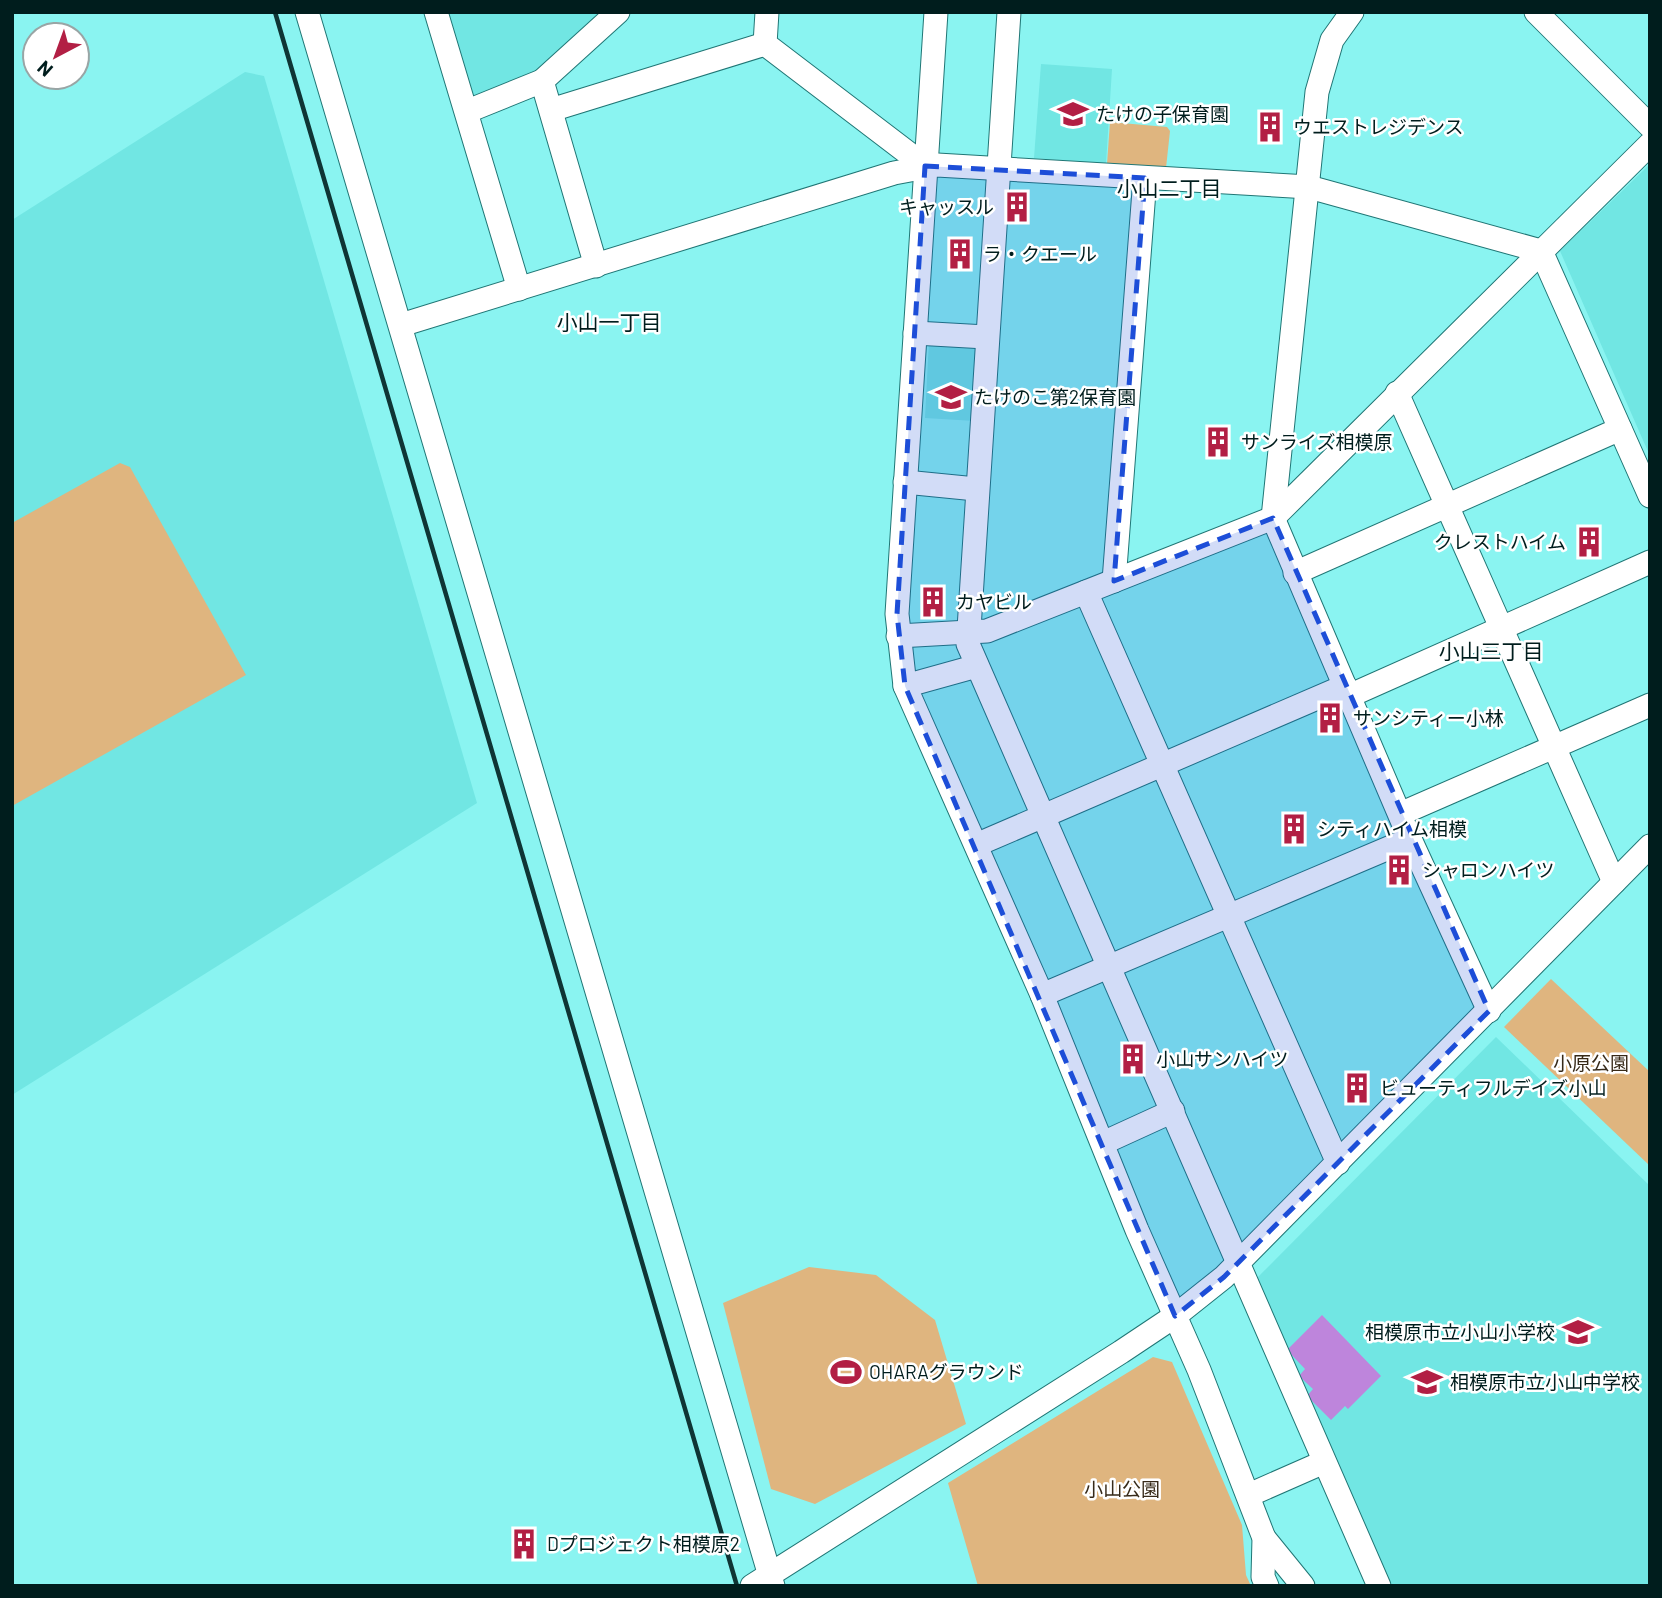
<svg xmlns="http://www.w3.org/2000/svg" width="1662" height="1598" font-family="Barlow,'Noto Sans JP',sans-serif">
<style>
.built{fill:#71e6e3}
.green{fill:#dfb57f}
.water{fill:#be85dc}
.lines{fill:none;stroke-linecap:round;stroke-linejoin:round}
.minor-casing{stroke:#207675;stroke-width:25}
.minor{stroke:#fff;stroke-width:23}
.rail{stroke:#0f3535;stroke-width:4.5}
.marked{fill:#1d4ed8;fill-opacity:0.2;stroke:#1d4ed8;stroke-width:5;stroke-dasharray:14 9;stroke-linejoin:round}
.labels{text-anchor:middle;stroke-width:5;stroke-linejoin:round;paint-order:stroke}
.poi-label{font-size:19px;fill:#001d1d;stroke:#fff;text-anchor:start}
.park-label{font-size:19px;fill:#372a19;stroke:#fff}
.neighbourhood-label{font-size:21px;fill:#001d1d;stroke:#fff}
</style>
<rect width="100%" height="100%" fill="#8af4f1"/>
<g class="built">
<polygon points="442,12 606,12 542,74 473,103"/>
<polygon points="1041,64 1112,69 1106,164 1034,158"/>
<polygon points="245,72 264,76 477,803 12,1095 12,220"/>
<polygon points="1650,164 1650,456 1560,251"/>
<polygon points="929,340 979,348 975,421 925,418"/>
<polygon points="1496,1037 1650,1186 1650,1586 1389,1586 1257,1285 1258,1277"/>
</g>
<g class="green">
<polygon points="1110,122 1167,127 1170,131 1166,168 1107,164"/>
<polygon points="120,463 130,467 246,675 12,806 12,523"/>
<polygon points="1551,979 1650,1072 1650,1166 1504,1027"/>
<polygon points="809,1267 876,1275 935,1320 966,1424 815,1504 771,1489 723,1303"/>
<polygon points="1153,1357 1172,1362 1242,1525 1246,1575 1251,1586 978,1586 948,1483"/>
</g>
<polygon class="water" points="1322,1315 1381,1376 1348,1409 1345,1406 1331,1420 1307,1396 1313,1389 1299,1376 1305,1369 1287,1350"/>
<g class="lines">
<g class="minor-casing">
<g id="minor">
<polyline points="307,12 773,1586"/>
<polyline points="436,12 519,289"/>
<polyline points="767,12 765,44 925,166"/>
<polyline points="936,12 897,614 905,686 1042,995 1137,1230 1199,1370 1264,1538 1263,1577 1267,1586"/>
<polyline points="1009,12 968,644 1379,1586"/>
<polyline points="1352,12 1332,40 1317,92 1273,518 1410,839 1489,1011"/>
<polyline points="1536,12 1650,126"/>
<polyline points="542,81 596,266"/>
<polyline points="551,110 765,44"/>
<polyline points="468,111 542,81 618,12"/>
<polyline points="1541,251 1650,496"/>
<polyline points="401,325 894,173 937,165 1309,187 1541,251"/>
<polyline points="915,333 986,337"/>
<polyline points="1397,393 1614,882"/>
<polyline points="905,482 976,489"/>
<polyline points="1295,573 1620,429"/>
<polyline points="1114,581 1145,178"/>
<polyline points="1086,592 1338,1163"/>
<polyline points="898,636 987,631 1273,518 1650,144"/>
<polyline points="905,686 977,666"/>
<polyline points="1349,696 1650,562"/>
<polyline points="1400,814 1650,705"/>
<polyline points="976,845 1345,686"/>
<polyline points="1042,995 1410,839"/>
<polyline points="1103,1143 1173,1111"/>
<polyline points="1249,1495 1324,1462"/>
<polyline points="1264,1538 1303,1586"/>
<polyline points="752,1586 1121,1352 1175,1316 1224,1277 1650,846"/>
</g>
</g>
<use href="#minor" class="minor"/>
<polyline class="rail" points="275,12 737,1586"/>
</g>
<path class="marked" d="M 925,166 L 1145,178 L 1114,581 L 1273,518 L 1489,1011 L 1224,1277 L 1175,1316 L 905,686 L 897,614 Z"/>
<defs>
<g id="school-bare" transform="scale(2.415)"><path d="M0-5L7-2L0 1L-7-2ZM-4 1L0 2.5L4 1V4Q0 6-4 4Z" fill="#b21f44" stroke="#fff" stroke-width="2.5" paint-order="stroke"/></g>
<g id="building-bare" transform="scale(2.415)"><path d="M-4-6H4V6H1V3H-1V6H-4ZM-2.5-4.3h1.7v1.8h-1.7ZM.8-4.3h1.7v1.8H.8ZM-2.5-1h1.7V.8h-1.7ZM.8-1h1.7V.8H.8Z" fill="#b21f44" stroke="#fff" stroke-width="2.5" paint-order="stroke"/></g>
<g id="stadium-bare" transform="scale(2.415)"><path d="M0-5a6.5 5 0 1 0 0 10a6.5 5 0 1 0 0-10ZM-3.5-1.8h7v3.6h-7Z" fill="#b21f44" stroke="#fff" stroke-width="2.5" paint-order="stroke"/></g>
</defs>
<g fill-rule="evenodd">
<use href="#school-bare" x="1073" y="114"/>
<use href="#building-bare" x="1270" y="127"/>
<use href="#building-bare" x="1017" y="207"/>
<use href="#building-bare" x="960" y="254"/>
<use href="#school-bare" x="951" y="397"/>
<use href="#building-bare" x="1218" y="442"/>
<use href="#building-bare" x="1589" y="542"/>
<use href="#building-bare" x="933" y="602"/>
<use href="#building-bare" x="1330" y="718"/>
<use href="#building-bare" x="1294" y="829"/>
<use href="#building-bare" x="1399" y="870"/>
<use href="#building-bare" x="1133" y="1059"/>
<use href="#building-bare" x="1357" y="1088"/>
<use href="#school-bare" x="1578" y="1332"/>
<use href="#stadium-bare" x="846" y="1372"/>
<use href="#school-bare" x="1427" y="1382"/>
<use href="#building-bare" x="524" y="1544"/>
</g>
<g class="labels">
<g class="poi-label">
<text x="1096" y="121">たけの子保育園</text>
<text x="1293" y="134">ウエストレジデンス</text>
<text x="994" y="214" text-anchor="end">キャッスル</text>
<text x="983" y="261">ラ・クエール</text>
<text x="974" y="404">たけのこ第2保育園</text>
<text x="1241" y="449">サンライズ相模原</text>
<text x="1566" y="549" text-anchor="end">クレストハイム</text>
<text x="956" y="609">カヤビル</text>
<text x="1353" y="725">サンシティー小林</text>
<text x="1317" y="836">シティハイム相模</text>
<text x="1422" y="877">シャロンハイツ</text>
<text x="1156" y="1066">小山サンハイツ</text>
<text x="1380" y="1095">ビューティフルデイズ小山</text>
<text x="1555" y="1339" text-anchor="end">相模原市立小山小学校</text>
<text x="869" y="1379">OHARAグラウンド</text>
<text x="1450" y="1389">相模原市立小山中学校</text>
<text x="547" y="1551">Dプロジェクト相模原2</text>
</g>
<g class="park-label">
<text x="1591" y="1070">小原公園</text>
<text x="1122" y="1496">小山公園</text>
</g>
<g class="neighbourhood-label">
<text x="1169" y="196">小山二丁目</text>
<text x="609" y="330">小山一丁目</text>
<text x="1491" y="659">小山三丁目</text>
</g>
</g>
<rect width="1662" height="1598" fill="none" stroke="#001d1d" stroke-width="28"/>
<g transform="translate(56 56) rotate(221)"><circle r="33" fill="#ffffff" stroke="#99a5a5" stroke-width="2"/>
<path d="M0-5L12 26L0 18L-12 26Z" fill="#b21f44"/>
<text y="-10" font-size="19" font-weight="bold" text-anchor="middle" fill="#001d1d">N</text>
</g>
</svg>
